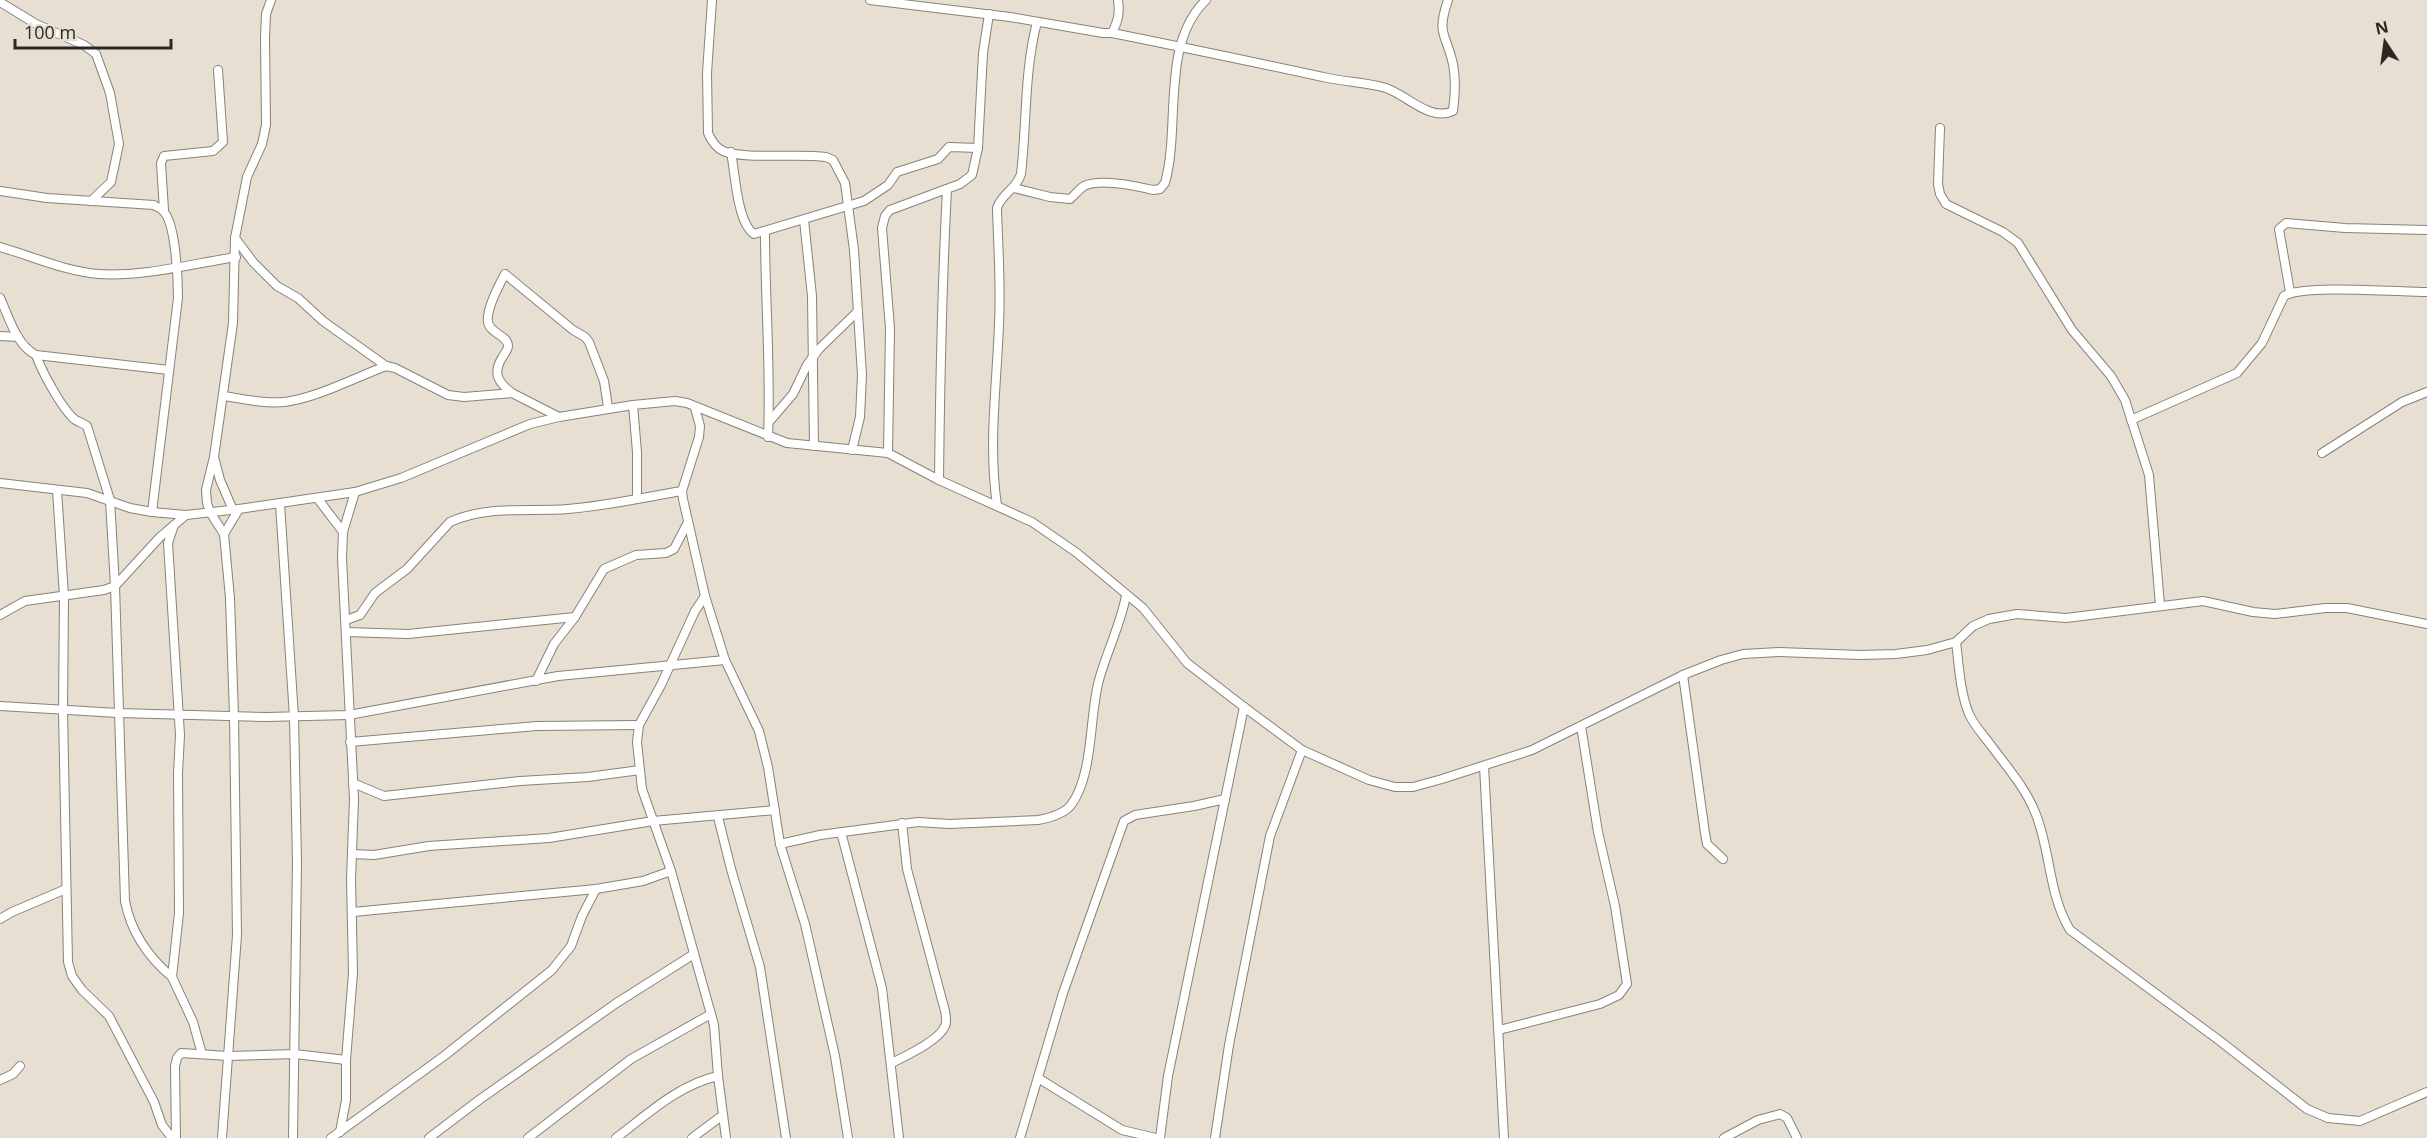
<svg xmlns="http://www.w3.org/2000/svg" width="2427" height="1138" font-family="'Open Sans',sans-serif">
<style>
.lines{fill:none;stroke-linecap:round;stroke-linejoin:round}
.minor-casing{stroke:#898277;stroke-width:10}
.minor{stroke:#fff;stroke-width:8}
</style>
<rect width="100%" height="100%" fill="#e6dfd2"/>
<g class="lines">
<g class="minor-casing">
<g id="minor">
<path d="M 712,0 L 707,73 L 708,133 C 711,140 715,147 723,151 C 745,160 799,153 826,157 L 833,160 L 845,183 L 854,250 L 862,375 L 860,417 L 852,450"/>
<path d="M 870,0 L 1010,17 L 1103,33 L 1112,33 C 1118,21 1120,13 1118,0"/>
<polyline points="0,2 36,24 84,45 96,54 110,93 119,144 111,182 91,201"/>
<path d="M 1112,33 C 1183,47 1253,62 1323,77 C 1344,82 1366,82 1386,88 C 1407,95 1430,122 1453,111 C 1455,96 1456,79 1453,64 C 1446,32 1436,36 1448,0"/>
<polyline points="1940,128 1938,184 1940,194 1946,204 2003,232 2018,243 2072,330 2111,376 2125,400 2149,475 2160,605"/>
<path d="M 731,152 C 735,172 737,223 754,234 L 864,201 L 888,185 L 897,172 L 938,159 L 949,147 L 978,148"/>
<path d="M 1014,188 L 1050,197 L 1070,199 C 1075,195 1079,189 1084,186 C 1100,178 1136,186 1153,190 L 1160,189 L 1165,183 C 1181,126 1160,44 1206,0"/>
<path d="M 0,191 L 47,198 L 154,205 C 156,207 160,207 162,210 C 176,220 178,281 178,298 L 152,512"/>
<polyline points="164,210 161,163 164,156 213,151 223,142 218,70"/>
<polyline points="804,220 812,296 814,446"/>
<path d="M 765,231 C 765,300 771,368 768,437"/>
<polyline points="235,238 253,262 277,286 298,298 323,321 386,366"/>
<path d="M 0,247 C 32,256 64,271 98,274 C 143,277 191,264 236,257"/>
<polyline points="2290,292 2279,229 2286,223 2345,228 2427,230"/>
<path d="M 0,298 C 9,317 16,345 36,355 L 169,370"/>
<polyline points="0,336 18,337"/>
<path d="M 36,355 C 42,372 61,407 74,419 C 78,422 83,423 87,426 L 110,500 L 115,586 L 125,901 C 131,932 148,957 172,977"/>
<path d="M 512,393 C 499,383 492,374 502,358 C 504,354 508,350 508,346 C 508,335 490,334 488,322 C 486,310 499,285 505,274 L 573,330 L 585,337 L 589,342 L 604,381 L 608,407"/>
<path d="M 224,396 C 243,399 264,404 284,402 C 317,398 354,378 386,366 L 395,368 L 448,395 L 464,397 L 512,393 L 559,417"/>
<polyline points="633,405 637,452 637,499"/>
<polyline points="695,408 700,426 699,437 682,491 683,499 705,596 725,660 759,731 768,767 780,844 805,924 835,1056 848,1138"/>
<path d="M 2131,420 L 2237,373 L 2262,343 L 2284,296 C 2303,284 2399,292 2427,292"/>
<polyline points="769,422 793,394 807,365 819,349 858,311"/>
<polyline points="888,453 890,328 882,228 885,216 890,210 960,184 972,175 978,148 983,53 989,14"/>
<polyline points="2322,453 2402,402 2427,392"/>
<polyline points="214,457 220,480 233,510"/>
<path d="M 939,480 C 940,383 942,286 947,189"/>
<polyline points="0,483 87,493 130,508 152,512 186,515 239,509 355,492 401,478 530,424 559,417 633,405 675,401 687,403 787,443 888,453 939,480 1032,522 1077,553 1143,608 1187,663 1244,707 1302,750 1369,780 1395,787 1413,787 1442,779 1532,750 1683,675 1721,660 1743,654 1779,652 1861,655 1896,654 1927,650 1956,642 1973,626 1989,619 2017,614 2066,618 2203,601 2253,612 2275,614 2325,608 2347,608 2427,624"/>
<polyline points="57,490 64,596 63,711 68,962 72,976 82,990 109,1016 154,1102 162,1125 172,1138"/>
<polyline points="318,499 343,532"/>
<polyline points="280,504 294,717 297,862 293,1138"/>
<path d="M 997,505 C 988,444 997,384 999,323 C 1001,285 998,246 997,208 C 1002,193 1016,190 1021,174 C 1027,123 1024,72 1037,22"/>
<polyline points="174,525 168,543 180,735 178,773 179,913 172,977 193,1022 202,1054"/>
<polyline points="224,534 239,509"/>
<polyline points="705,596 695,611 661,685 639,725 637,742 642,789 671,871 714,1025 718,1076 726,1138"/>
<polyline points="0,615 25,601 104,590 115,586 160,537 186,515"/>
<path d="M 346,620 L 360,615 L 375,593 L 407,569 L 450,522 C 487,505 529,512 568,509 C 606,506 645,497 682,491"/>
<polyline points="346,632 408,634 575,617"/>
<path d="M 1956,642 C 1959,666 1960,692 1969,714 C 1974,725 1983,735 1990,744 C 2006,766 2025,787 2035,812 C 2051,850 2048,894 2070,930 L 2220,1041 L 2307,1109 L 2328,1118 L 2360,1121 L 2427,1092"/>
<polyline points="1683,675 1705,833 1707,844 1723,859"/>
<polyline points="536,681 554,644 575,617 604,569 636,555 666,553 674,549 687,524"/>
<polyline points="0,706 118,713 266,717 349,715 558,676 725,660"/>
<polyline points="350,742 537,726 639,725"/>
<polyline points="1484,766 1504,1138"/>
<polyline points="353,783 384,796 520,781 588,777 640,770"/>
<polyline points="718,817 731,869 760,967 786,1138"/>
<polyline points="841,832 882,988 899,1138"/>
<path d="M 780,844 L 820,835 L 918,822 L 949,824 L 1038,820 C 1049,818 1064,814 1071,805 C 1094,774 1089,716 1099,680 C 1107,651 1120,626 1126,596"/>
<polyline points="352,854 374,855 429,846 549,838 653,821 775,810"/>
<polyline points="353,912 596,889 643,881 671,871"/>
<polyline points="0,919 12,912 66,889"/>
<polyline points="1499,1030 1600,1004 1619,995 1627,984 1615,906 1598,832 1581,726"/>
<path d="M 892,1063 C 905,1056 939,1041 945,1026 C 947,1022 946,1016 945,1011 L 907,869 L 902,823"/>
<polyline points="1038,1078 1122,1130 1156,1138"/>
<polyline points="0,1080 13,1074 20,1066"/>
<polyline points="340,1132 346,1100 346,1060 353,973 351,879 354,799 342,558 343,532 355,492"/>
<polyline points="176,1138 175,1066 177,1058 181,1053 228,1056 295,1054 346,1060"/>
<polyline points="222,1138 237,935 234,716 230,598 224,534 210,512 207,503 206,490 214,457 233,323 235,238 247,177 262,144 266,125 265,38 266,14 271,0"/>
<polyline points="331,1138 444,1056 552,970 571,946 582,916 596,889"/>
<polyline points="429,1138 479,1100 615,1004 694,954"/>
<polyline points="528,1138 631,1059 711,1014"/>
<path d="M 616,1138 C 648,1114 678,1085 718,1076"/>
<polyline points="692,1138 723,1115"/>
<polyline points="1020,1138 1063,993 1124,821 1135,815 1194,806 1225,799"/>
<polyline points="1160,1138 1168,1076 1244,707"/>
<polyline points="1215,1138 1229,1045 1270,836 1302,750"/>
<polyline points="1724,1138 1758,1120 1780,1114 1787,1118 1797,1138"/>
</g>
</g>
<use href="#minor" class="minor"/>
</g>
<g transform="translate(2385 42) rotate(347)" stroke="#e6dfd2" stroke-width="4.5" paint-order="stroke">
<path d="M0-4.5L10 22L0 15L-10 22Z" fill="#2b2823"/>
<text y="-9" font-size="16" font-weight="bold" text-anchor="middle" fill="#2b2823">N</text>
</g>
<path d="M15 39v9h156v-9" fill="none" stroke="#2b2823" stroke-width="3"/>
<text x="24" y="39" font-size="18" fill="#2b2823" stroke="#e6dfd2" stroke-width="4.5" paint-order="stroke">100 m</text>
</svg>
